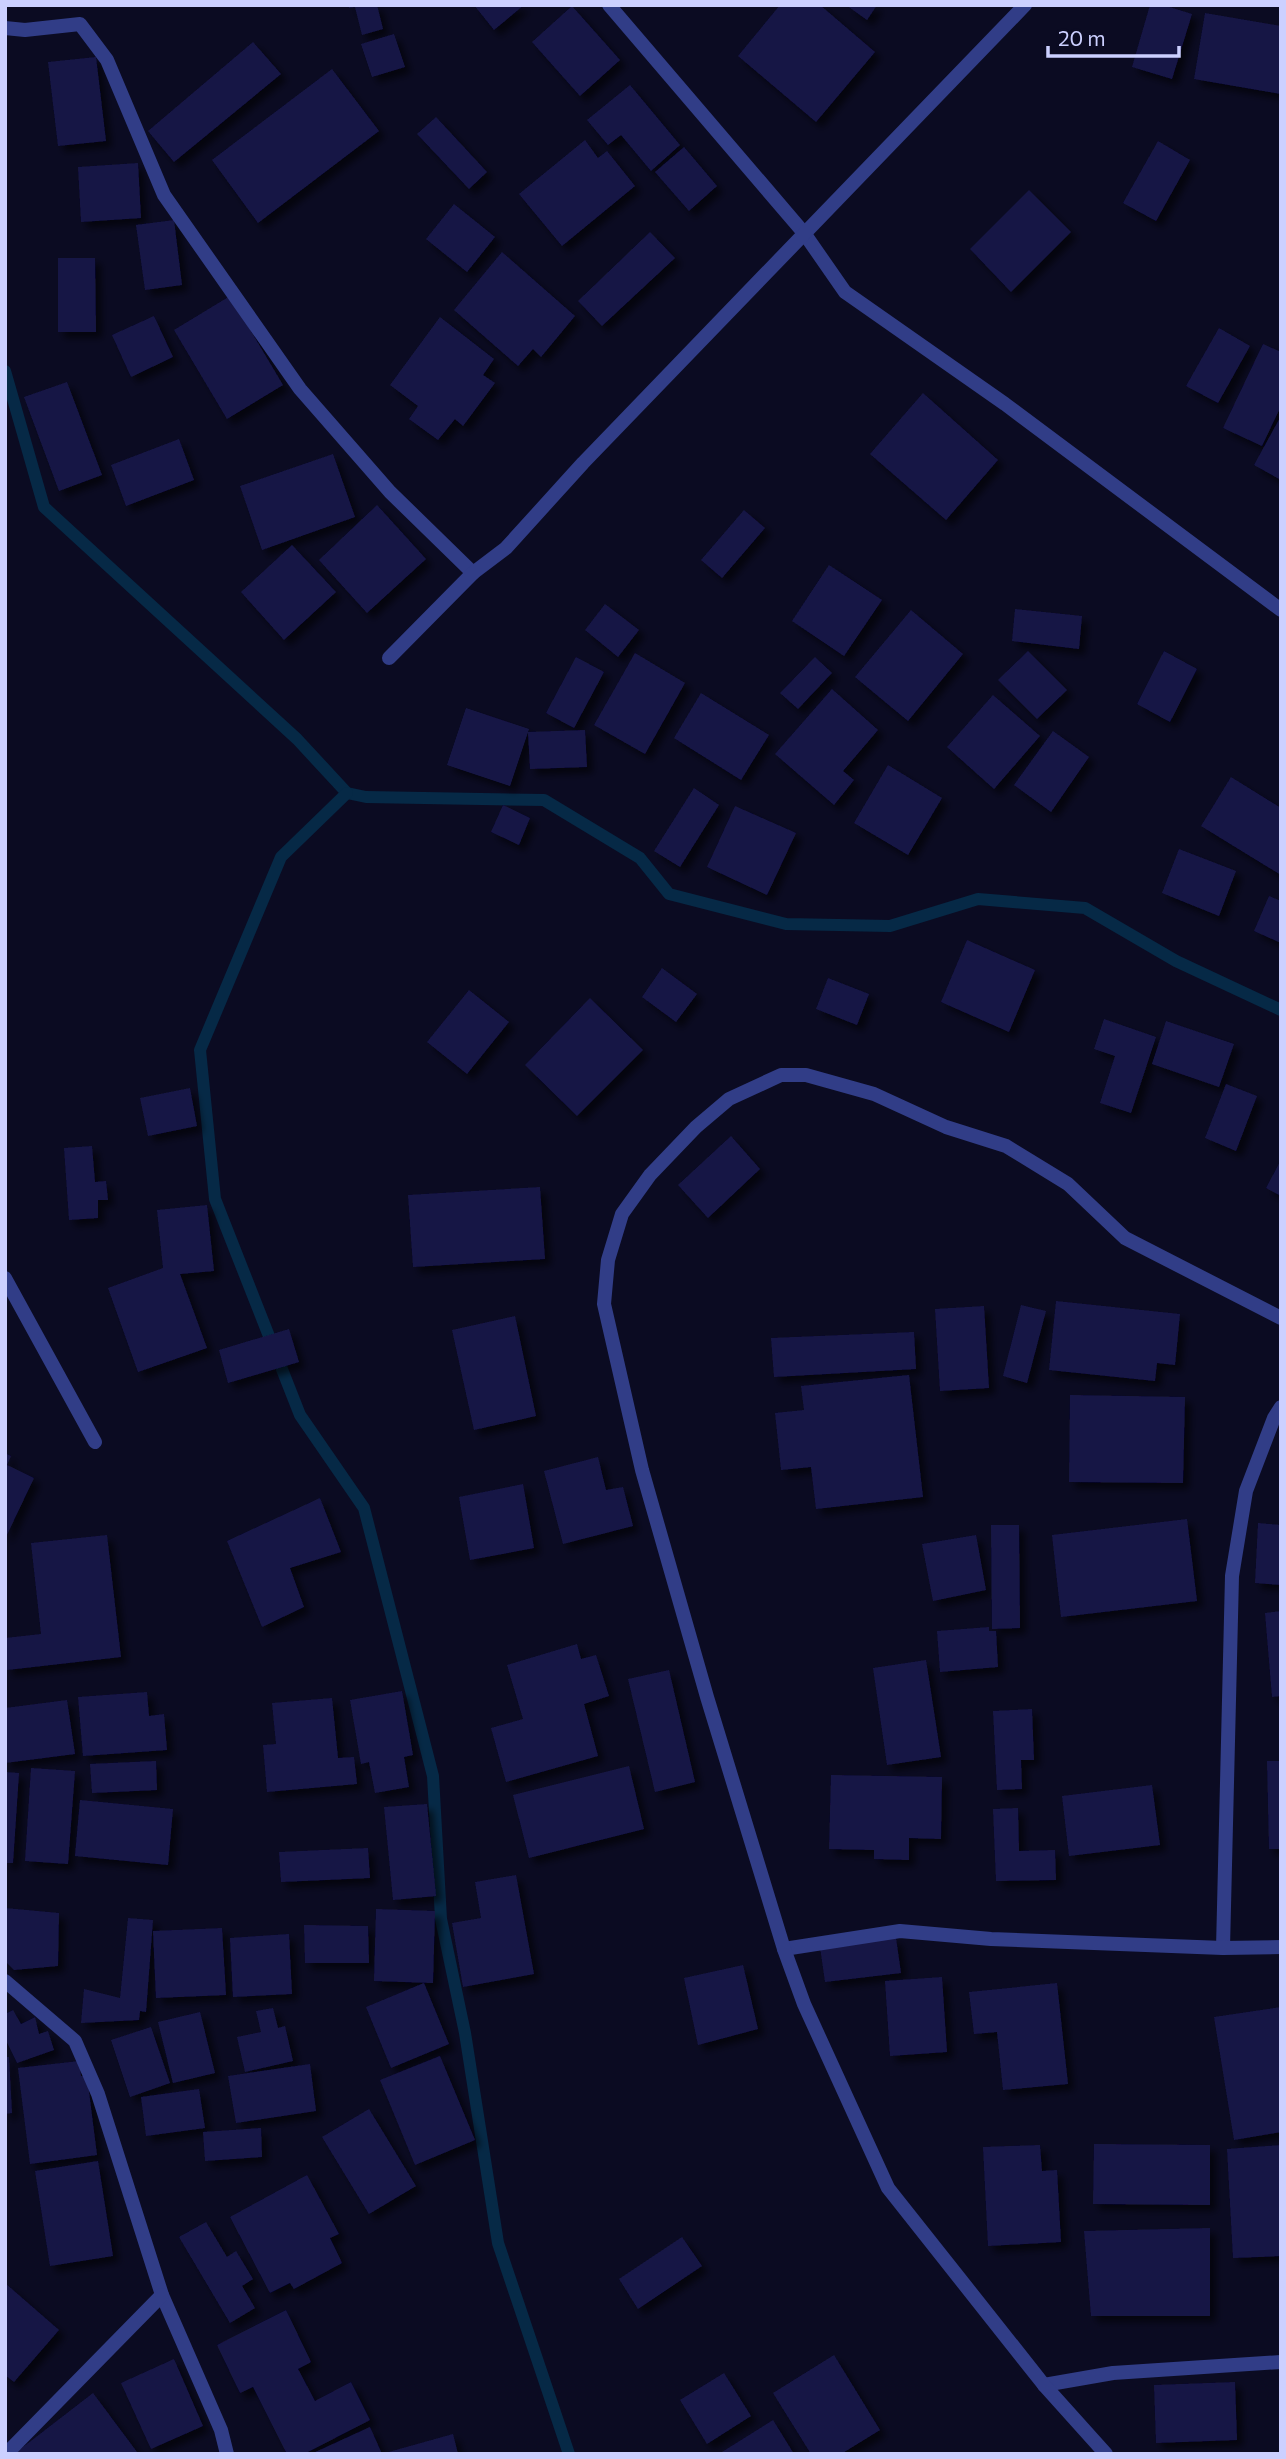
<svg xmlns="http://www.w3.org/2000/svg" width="1286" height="2459" font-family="Commissioner,sans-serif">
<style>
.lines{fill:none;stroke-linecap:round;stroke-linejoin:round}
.stream{stroke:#062946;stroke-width:12}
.building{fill:#161545;filter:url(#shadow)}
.minor{stroke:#313d87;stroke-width:14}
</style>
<defs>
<filter id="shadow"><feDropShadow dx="6" dy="6" stdDeviation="3.5" flood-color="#0009"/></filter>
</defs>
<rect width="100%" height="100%" fill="#0b0b22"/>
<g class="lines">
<g class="stream">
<polyline points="5,371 44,507 297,739 347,793 366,797 544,800 640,858 669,894 786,924 890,926 978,899 1085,908 1176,961 1281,1010"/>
<polyline points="347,793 281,857 200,1050 215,1199 300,1415 364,1508 433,1776 441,1919 465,2033 498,2243 569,2454"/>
</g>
</g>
<g class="building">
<polygon points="348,5 377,5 383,29 362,35 355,7 349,8"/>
<polygon points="474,5 524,5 494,30"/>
<polygon points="780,5 820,5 875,52 816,122 738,56"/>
<polygon points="846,5 877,5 867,20"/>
<polygon points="1150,5 1163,5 1192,14 1172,79 1132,67"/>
<polygon points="572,6 620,60 580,96 532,42"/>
<polygon points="1205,13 1281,26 1281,94 1194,79"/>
<polygon points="394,34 405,67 372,77 361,44"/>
<polygon points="253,42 281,74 174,162 148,131"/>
<polygon points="96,57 106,141 58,146 48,62"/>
<polygon points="332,69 379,131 258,223 212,160"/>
<polygon points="630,85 680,145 651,171 621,135 608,145 587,120"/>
<polygon points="436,117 487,172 469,189 417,134"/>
<polygon points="585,140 598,158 607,151 635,186 562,246 519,194"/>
<polygon points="1158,141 1190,160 1156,221 1123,203"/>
<polygon points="684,147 717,186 689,211 655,172"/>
<polygon points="138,163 141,218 81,222 78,167"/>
<polygon points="1029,190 1071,232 1011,292 970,249"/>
<polygon points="454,204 495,237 467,272 426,239"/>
<polygon points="174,220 182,285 145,290 136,225"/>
<polygon points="650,232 675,258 602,326 578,301"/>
<polygon points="502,252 575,316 541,357 533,349 518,366 454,310"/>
<polygon points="58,258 95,258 96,332 58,332"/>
<polygon points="230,296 283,385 227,419 174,330"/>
<polygon points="154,316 173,357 131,377 112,335"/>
<polygon points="440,317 494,359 483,375 495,383 463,426 455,419 438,440 409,419 418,406 390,385"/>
<polygon points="1219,328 1250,346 1218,403 1186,386"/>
<polygon points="1263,344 1281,352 1281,406 1262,446 1223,428"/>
<polygon points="67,382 102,475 59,491 24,397"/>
<polygon points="923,393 998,460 946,520 870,454"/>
<polygon points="1281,416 1281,480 1254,465"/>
<polygon points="179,439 194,480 126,506 111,465"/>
<polygon points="333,454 355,517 262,550 240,486"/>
<polygon points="377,505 426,559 367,613 319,560"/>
<polygon points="744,510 765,528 722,578 701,560"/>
<polygon points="292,545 336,592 284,640 241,592"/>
<polygon points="829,565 882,600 844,656 792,621"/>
<polygon points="605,604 639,630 618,657 585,630"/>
<polygon points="1015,609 1082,616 1079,649 1012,641"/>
<polygon points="911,610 963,654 908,721 855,677"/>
<polygon points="1028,651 1067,690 1037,719 998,680"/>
<polygon points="1164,651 1197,669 1170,722 1137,704"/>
<polygon points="635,653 685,683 645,754 594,725"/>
<polygon points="576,657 604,672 574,728 546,713"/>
<polygon points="815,657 832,673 798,709 780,693"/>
<polygon points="832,689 878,730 843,771 854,780 834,805 775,754"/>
<polygon points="701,693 769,735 741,780 674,738"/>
<polygon points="993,695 1040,736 994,789 947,747"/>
<polygon points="466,708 529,729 510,786 447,765"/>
<polygon points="585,730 587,767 530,769 528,732"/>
<polygon points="1053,731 1089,757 1051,812 1014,785"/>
<polygon points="888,765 942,798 908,855 854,823"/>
<polygon points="1231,777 1281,808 1281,875 1201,826"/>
<polygon points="694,788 719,805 680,867 654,851"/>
<polygon points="503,805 530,818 519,845 491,832"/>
<polygon points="735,806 796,833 767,895 707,867"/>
<polygon points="1179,849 1236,871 1219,916 1162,893"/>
<polygon points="1269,896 1281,901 1281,943 1254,931"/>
<polygon points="967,940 1035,970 1009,1032 941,1002"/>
<polygon points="662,968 697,994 676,1022 642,997"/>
<polygon points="828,978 869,994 857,1025 816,1009"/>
<polygon points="469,990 509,1022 467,1074 427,1042"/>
<polygon points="590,998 643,1050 577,1116 525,1065"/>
<polygon points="1104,1019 1156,1037 1131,1113 1100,1103 1115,1056 1094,1049"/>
<polygon points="1166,1021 1234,1044 1219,1087 1152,1064"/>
<polygon points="1226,1084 1257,1096 1236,1151 1205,1138"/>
<polygon points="190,1088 197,1126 148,1136 140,1098"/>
<polygon points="731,1136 760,1169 708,1218 678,1185"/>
<polygon points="92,1146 95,1182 106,1181 108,1200 98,1200 98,1218 69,1220 64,1148"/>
<polygon points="1281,1160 1281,1196 1266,1188"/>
<polygon points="540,1187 545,1259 413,1267 408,1195"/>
<polygon points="207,1205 214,1271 180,1274 207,1348 138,1372 108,1288 163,1268 157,1210"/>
<polygon points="1056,1301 1180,1314 1175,1365 1157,1363 1155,1381 1049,1370"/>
<polygon points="1021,1305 1046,1311 1027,1383 1003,1376"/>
<polygon points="984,1306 989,1388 940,1391 935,1309"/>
<polygon points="515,1316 536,1416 474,1430 452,1330"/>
<polygon points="289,1329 299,1362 228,1383 219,1350"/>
<polygon points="914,1332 916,1369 774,1377 771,1338"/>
<polygon points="909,1375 923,1497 816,1509 811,1467 781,1470 775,1413 804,1410 801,1386"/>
<polygon points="1070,1395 1185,1397 1183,1483 1069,1482"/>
<polygon points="5,1453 11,1456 7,1465 34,1478 5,1539"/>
<polygon points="598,1457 606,1490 623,1487 633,1526 563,1544 544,1471"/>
<polygon points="523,1484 534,1548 470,1560 459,1497"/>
<polygon points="320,1498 341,1552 290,1568 304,1607 262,1627 227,1541"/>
<polygon points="1187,1519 1197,1601 1061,1617 1052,1535"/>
<polygon points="1258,1523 1281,1525 1281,1585 1255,1583"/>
<polygon points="991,1525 1019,1525 1020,1628 992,1629"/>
<polygon points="107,1535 121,1657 7,1670 5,1638 41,1634 31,1543"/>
<polygon points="976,1535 986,1590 933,1601 922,1544"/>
<polygon points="1281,1611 1281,1696 1272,1697 1265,1613"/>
<polygon points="989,1627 989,1631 996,1631 998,1667 940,1672 937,1631"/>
<polygon points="577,1644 581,1659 596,1655 609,1696 584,1704 598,1756 506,1782 491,1728 523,1719 507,1665"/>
<polygon points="926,1660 941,1757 887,1765 873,1668"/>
<polygon points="669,1670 695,1782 655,1792 628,1679"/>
<polygon points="402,1691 413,1755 404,1757 409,1787 375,1793 369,1762 361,1764 350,1700"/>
<polygon points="147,1692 149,1716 164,1714 167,1750 83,1756 78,1697"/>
<polygon points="332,1698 338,1758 354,1757 357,1784 267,1792 263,1745 276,1744 272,1703"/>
<polygon points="67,1700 75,1754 5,1763 5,1708"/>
<polygon points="1032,1709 1034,1760 1021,1760 1022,1789 997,1790 993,1711"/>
<polygon points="156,1761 157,1790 92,1793 90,1764"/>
<polygon points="1267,1761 1281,1761 1281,1849 1269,1849"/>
<polygon points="629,1766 644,1829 529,1858 513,1795"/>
<polygon points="31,1768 75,1771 68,1864 25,1861"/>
<polygon points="5,1772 19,1773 13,1863 5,1863"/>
<polygon points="831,1775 942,1777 941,1839 909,1838 909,1860 874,1859 874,1850 829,1849"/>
<polygon points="1152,1785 1160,1845 1069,1856 1062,1796"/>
<polygon points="80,1800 173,1809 168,1865 75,1856"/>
<polygon points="427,1804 436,1896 393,1900 384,1807"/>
<polygon points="1018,1808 1019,1851 1055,1850 1056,1880 996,1881 993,1809"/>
<polygon points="368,1848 370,1878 281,1882 279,1852"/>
<polygon points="516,1875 534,1974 463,1987 452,1923 481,1918 475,1882"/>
<polygon points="5,1908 59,1913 58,1966 14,1970 5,1961"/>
<polygon points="376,1909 435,1911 433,1983 374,1981"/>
<polygon points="128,1918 153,1920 146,2012 140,2011 139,2020 81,2023 84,1989 120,1998"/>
<polygon points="304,1925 368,1926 369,1963 305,1963"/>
<polygon points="222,1928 226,1995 156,1998 153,1931"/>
<polygon points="289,1934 292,1994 233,1997 230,1938"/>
<polygon points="896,1938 901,1973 825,1982 820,1947"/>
<polygon points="743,1965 758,2029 698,2045 684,1978"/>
<polygon points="942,1977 947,2052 890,2056 885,1981"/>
<polygon points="424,1983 449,2044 391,2068 366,2007"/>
<polygon points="1057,1983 1068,2084 1003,2090 997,2032 974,2034 969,1992"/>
<polygon points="1281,2007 1281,2132 1234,2140 1214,2017"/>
<polygon points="273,2008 278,2028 285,2026 293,2061 245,2072 237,2037 261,2032 256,2011"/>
<polygon points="13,2010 21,2024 35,2017 39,2034 48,2031 54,2050 17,2063 5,2038 5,2014"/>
<polygon points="200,2012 215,2073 173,2083 158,2022"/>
<polygon points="151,2027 170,2083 130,2097 111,2040"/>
<polygon points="440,2056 475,2140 415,2165 380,2080"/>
<polygon points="5,2057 9,2057 12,2113 5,2114"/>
<polygon points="79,2061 81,2076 87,2076 97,2155 30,2164 18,2068"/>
<polygon points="310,2064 316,2111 236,2123 228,2076"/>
<polygon points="199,2089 205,2128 146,2136 141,2097"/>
<polygon points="369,2109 416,2186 369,2214 322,2137"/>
<polygon points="261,2128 262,2157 205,2161 203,2132"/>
<polygon points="1094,2144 1210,2145 1210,2205 1093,2204"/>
<polygon points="1040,2145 1042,2171 1057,2170 1061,2242 988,2246 983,2147"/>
<polygon points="1281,2145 1281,2256 1233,2258 1227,2149"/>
<polygon points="98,2161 113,2256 50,2266 35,2171"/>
<polygon points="307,2175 339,2234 330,2238 342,2263 294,2289 290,2283 270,2293 230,2217"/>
<polygon points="206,2222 227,2257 236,2251 253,2279 242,2286 255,2308 230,2323 179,2237"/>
<polygon points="1210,2228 1210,2316 1091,2316 1084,2231"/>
<polygon points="682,2237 702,2266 638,2309 619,2279"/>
<polygon points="5,2283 59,2330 14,2382 5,2375"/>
<polygon points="286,2310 311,2362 298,2369 315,2401 351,2382 370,2420 304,2454 287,2454 253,2387 240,2393 217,2345"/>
<polygon points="834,2355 880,2430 841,2454 811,2454 773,2393"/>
<polygon points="174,2359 203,2426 151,2449 121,2383"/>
<polygon points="724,2373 751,2416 707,2444 680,2400"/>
<polygon points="1235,2382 1237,2440 1156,2443 1154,2385"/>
<polygon points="93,2393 137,2452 134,2454 14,2454"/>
<polygon points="773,2420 794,2454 723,2454 722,2452"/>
<polygon points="370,2427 382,2454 311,2454"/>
<polygon points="453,2434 458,2454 385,2454 385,2453"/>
</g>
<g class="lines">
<g class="minor">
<polyline points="609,5 804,233 845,292 1005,404 1281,610"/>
<polyline points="5,28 25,30 80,24 107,60 164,195 300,389 390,492 473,573"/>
<polyline points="389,658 473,573 506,548 583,463 1025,5"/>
<polyline points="5,1278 95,1442"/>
<polyline points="1223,1948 1232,1576 1246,1491 1274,1418 1281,1407"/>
<polyline points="784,1949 900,1931 991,1939 1223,1948 1281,1947"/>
<polyline points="5,1981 75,2041 98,2094 162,2295 221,2430 227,2454"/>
<polyline points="1044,2385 1113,2373 1281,2362"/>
<polyline points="6,2454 162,2295"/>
<polyline points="1106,2454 1044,2385 888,2188 804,2004 784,1949 707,1697 642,1470 604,1304 608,1260 622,1214 650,1175 696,1127 729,1099 781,1075 806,1075 874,1094 946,1127 1006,1146 1068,1184 1125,1238 1281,1318"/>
</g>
</g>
<rect width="1286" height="2459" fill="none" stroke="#ccd0ff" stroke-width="14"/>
<path d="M1048 46v10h131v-10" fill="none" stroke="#ccd0ff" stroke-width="3.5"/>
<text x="1058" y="46" font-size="21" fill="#ccd0ff" stroke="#0b0b22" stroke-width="5" paint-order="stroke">20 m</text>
</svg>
